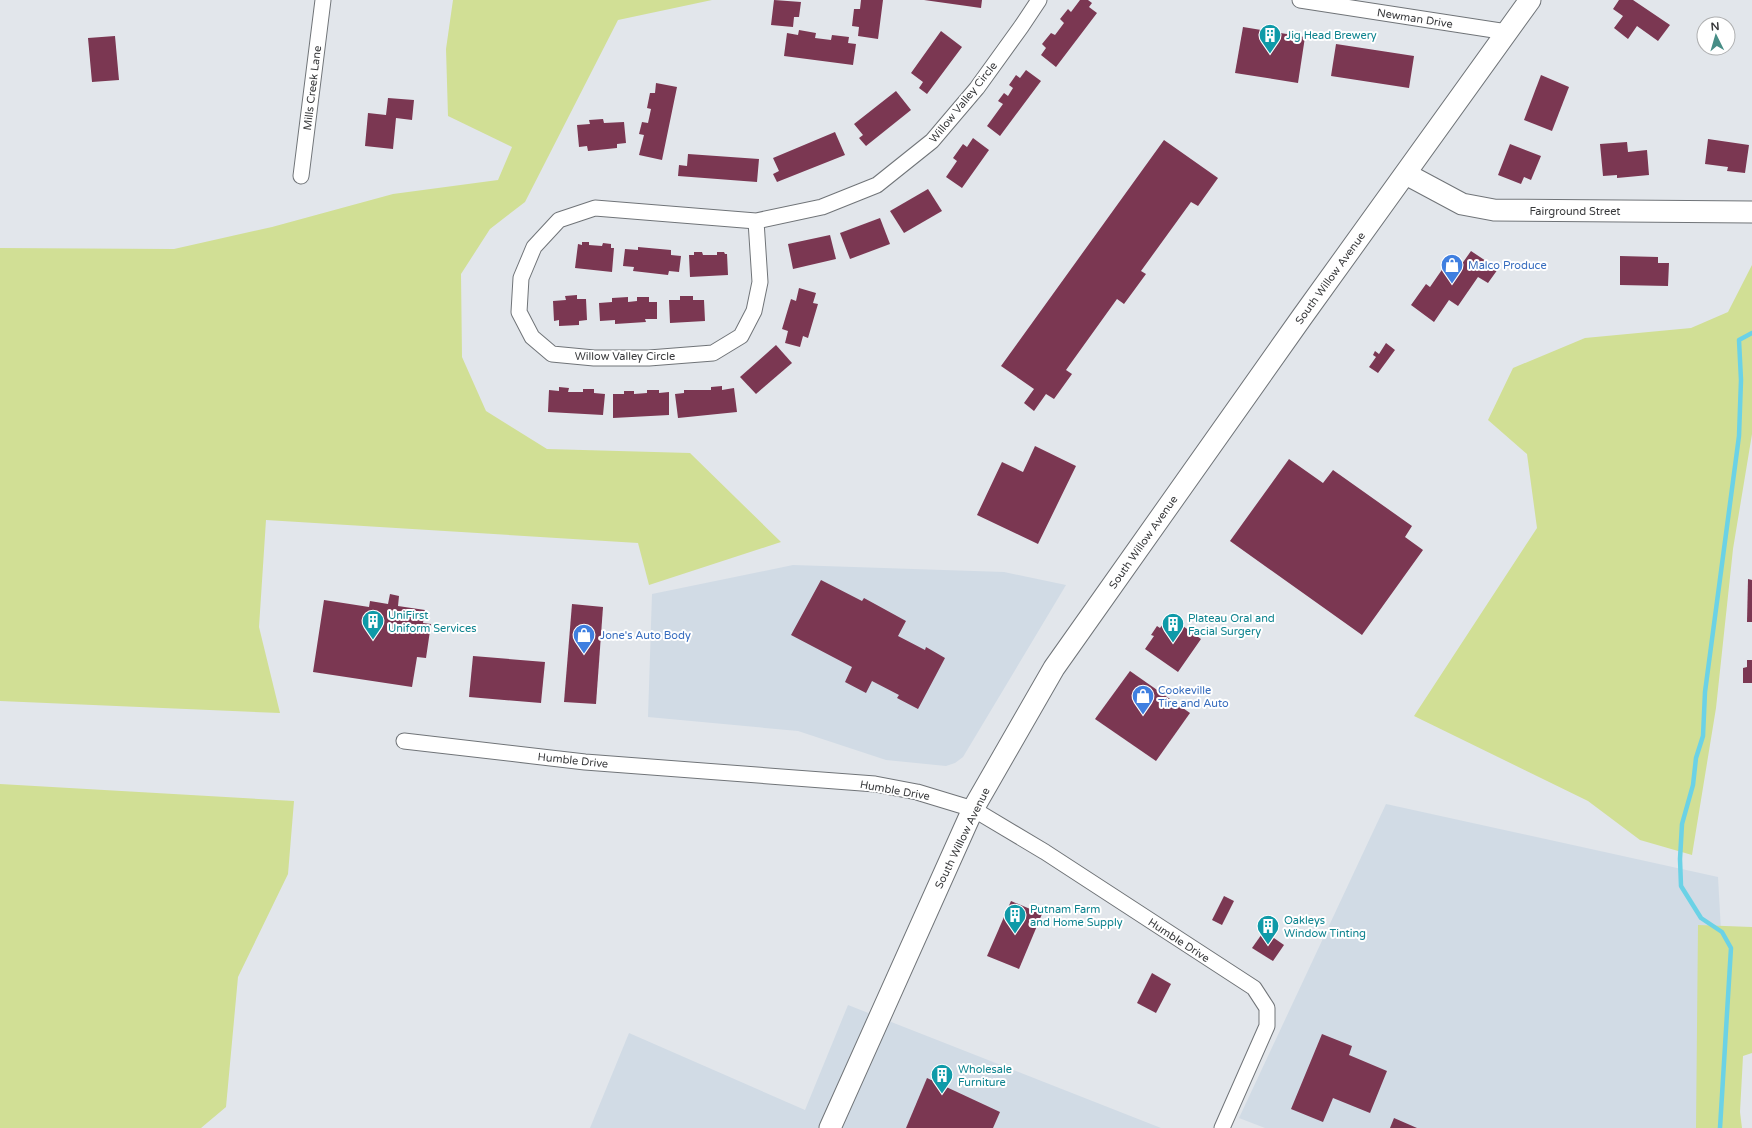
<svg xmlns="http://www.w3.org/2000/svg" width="1752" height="1128" font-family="'Varela Round',sans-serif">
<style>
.built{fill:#d1dbe5}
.green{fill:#d1df95}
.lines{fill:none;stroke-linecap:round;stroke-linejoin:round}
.stream{stroke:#6bd2e6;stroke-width:4.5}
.building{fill:#7b3752}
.street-casing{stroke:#707478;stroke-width:17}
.secondary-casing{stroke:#707478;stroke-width:23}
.street{stroke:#fff;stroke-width:15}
.secondary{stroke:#fff;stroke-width:21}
.labels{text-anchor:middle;stroke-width:4;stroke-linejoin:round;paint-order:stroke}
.street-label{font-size:11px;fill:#38393b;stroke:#fff}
.culture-label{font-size:11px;fill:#0d838f;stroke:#fff;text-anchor:start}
.shop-label{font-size:11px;fill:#366cbe;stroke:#fff;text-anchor:start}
</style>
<rect width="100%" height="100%" fill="#e2e6eb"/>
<g class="built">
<polygon points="793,565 1004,572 1066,585 963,757 955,763 946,766 886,760 798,731 648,717 652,594"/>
<polygon points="1386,804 1718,877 1732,1128 1265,1128 1239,1118"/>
<polygon points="848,1005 1161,1128 590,1128 629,1033 805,1110"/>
</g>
<g class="green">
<polygon points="453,0 712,0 618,20 525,202 490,229 461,274 462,357 486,411 547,449 690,453 781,542 649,585 638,543 266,520 259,627 280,713 0,701 0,248 174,249 272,227 393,194 498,180 512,147 448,116 446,49"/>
<polygon points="1752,265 1752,434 1733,549 1716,708 1692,855 1640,840 1588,801 1414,716 1537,528 1527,454 1488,420 1513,368 1585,338 1691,328 1728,312"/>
<polygon points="0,784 294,801 288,874 238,977 226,1107 201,1128 0,1128"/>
<polygon points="1698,925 1752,927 1752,1053 1743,1056 1740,1112 1742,1128 1696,1128"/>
</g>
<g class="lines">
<polyline class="stream" points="1720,1128 1731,948 1722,932 1701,918 1681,886 1680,859 1682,824 1693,785 1696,758 1703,736 1705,692 1739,436 1741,380 1739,340 1752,333"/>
</g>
<g class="building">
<polygon points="774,0 801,2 799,17 794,17 793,27 771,25"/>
<polygon points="861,0 883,0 878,39 858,36 859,27 852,26 854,9 860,9"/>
<polygon points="924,0 982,0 981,8"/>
<polygon points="1080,0 1088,0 1092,3 1089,7 1097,13 1056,67 1041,55 1046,48 1042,44 1051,33 1055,35 1064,23 1060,19 1068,9 1071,12"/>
<polygon points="1619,0 1633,0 1670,25 1658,41 1637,26 1628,39 1614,28 1623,16 1613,9"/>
<polygon points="1243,27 1305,37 1298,83 1235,73"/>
<polygon points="799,30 816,33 815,38 831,40 832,35 849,37 848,43 856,44 853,65 784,56 787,33 798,35"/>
<polygon points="941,31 962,47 927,94 919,88 923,82 911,73"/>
<polygon points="115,36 119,80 92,82 88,38"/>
<polygon points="1336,44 1414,56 1409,88 1331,76"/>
<polygon points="1026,70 1041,81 1000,136 987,126 1003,104 998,101 1004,93 1008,96 1013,88 1009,85 1016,75 1020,78"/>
<polygon points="1541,75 1569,87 1552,131 1524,120"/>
<polygon points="656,83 677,87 662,160 639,155 644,135 639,134 642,122 648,123 651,109 647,108 650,93 655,93"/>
<polygon points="896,91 911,110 866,146 859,138 863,135 854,124"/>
<polygon points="388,98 414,100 412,120 396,118 393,149 365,146 368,113 386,115"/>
<polygon points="603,119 604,123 624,122 626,143 617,144 617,148 588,151 587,146 579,147 577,125 590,124 589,120"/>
<polygon points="835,132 845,155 777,182 773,174 779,171 773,158"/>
<polygon points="973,138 989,150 962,188 946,177 957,161 953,158 963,144 967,147"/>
<polygon points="1708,139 1749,145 1745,173 1727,171 1728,167 1705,164"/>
<polygon points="1164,140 1218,178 1198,206 1191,202 1141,271 1146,274 1124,304 1117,299 1066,370 1072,374 1054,399 1046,394 1034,411 1024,403 1034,389 1001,366"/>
<polygon points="1627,142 1628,152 1647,150 1649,175 1617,178 1617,175 1603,176 1600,144"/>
<polygon points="1510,144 1541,156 1531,180 1524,177 1521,184 1498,175"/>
<polygon points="688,154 759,159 757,182 678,176 679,165 687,166"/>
<polygon points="928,189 942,211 904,233 890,211"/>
<polygon points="880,218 890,244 850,259 840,233"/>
<polygon points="830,235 836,259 793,269 788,244"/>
<polygon points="582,242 589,242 589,245 602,246 603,243 611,244 611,248 614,248 612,272 575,268 578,244 582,245"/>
<polygon points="638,247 671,250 671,255 681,256 679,272 669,271 668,275 633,271 634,267 623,266 625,249 638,250"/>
<polygon points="1471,251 1498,269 1488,283 1478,277 1458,306 1449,300 1434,322 1411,305 1426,284 1430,287 1448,261 1459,268"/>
<polygon points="694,252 702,252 703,255 717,255 717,252 724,252 725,254 727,254 728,275 690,277 689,255 694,255"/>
<polygon points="1620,256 1658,257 1658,263 1669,263 1668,286 1620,285"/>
<polygon points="799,288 816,293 813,303 818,304 808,338 803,336 800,347 785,343 788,331 782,329 791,299 796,301"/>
<polygon points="577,295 577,299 586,299 587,320 579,321 579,325 559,326 559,320 554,321 553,301 566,300 565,296"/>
<polygon points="680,296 693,296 693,300 704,300 705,321 670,323 669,300 680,300"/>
<polygon points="628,297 628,302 637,301 637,297 649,297 649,302 657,302 657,319 645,319 646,322 615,324 615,320 600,321 599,303 612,302 612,298"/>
<polygon points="1386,343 1395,350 1378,373 1369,367 1376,357 1373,355 1375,351 1379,354"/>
<polygon points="776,345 792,363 756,394 740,377"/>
<polygon points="722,386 722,390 734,388 737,412 678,418 675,394 684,393 684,390 711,390 711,387"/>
<polygon points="559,387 569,388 568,392 583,392 583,389 594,389 594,393 605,394 603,415 548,412 549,390 559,391"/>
<polygon points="647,390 659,390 659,393 669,392 669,415 613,418 613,394 624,394 624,391 634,391 634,394 647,393"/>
<polygon points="1035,446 1076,466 1038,544 977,515 1002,462 1023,472"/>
<polygon points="1289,459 1323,483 1333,470 1412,526 1405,537 1423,550 1362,635 1230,541"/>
<polygon points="1748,579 1752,580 1752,622 1747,622"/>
<polygon points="821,580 862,601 864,598 906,621 898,636 925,650 926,647 945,658 918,709 897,698 899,695 872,681 866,693 845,682 852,667 791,635"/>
<polygon points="390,594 399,596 398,606 425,610 423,623 431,624 426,658 417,657 412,687 313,672 324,600 369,607 370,601 388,604"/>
<polygon points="572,604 603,607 596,704 564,702"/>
<polygon points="1169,616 1201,639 1178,672 1145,649 1154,636 1151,635 1157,626 1160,628"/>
<polygon points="473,656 545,662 541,703 469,697"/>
<polygon points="1747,660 1752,660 1752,683 1743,683 1743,668 1747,667"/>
<polygon points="1130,671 1190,713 1156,761 1095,719"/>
<polygon points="1224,896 1234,901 1222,925 1212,920"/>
<polygon points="1011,901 1042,914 1019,969 987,956"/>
<polygon points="1264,931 1284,945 1273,961 1252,948"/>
<polygon points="1152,973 1171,984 1156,1013 1137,1003"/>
<polygon points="1322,1034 1352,1046 1349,1055 1387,1071 1370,1113 1333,1098 1323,1122 1291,1109"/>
<polygon points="927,1078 1000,1112 993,1128 906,1128"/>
<polygon points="1394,1118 1417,1128 1390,1128"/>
</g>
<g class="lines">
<g class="street-casing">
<g id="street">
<polyline points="1300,0 1507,32"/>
<polyline points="301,176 323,0"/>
<polyline points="756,221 760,282 754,311 741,336 713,353 649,358 594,358 552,354 532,337 519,312 521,278 534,247 559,220 595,208 756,221 822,207 877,185 932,141 977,88 1021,27 1039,0"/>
<polyline points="404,741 585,762 875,784 917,792 973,809 1045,852 1254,988 1267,1008 1267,1026 1222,1128"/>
</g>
</g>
<g class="secondary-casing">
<g id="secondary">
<polyline points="1406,174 1462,204 1494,210 1752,212"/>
<polyline points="830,1128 973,809 1054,668 1302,317 1530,0"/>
</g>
</g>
<use href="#street" class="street"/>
<use href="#secondary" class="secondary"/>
</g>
<defs>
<g id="building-pin" transform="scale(1.15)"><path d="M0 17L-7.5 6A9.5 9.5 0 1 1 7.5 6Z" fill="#0f9aa8" stroke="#fff"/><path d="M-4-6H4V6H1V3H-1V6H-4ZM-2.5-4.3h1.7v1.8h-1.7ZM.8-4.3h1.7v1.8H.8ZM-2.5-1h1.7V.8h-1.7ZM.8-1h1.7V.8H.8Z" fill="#fff"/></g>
<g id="shop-pin" transform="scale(1.15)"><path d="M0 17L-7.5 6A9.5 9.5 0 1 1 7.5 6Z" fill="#3f7fe0" stroke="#fff"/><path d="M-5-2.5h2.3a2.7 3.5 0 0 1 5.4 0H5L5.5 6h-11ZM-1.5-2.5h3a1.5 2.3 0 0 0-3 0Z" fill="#fff"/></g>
</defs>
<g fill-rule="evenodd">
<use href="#building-pin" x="1270" y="35"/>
<use href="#shop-pin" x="1452" y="265"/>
<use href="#building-pin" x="373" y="621"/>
<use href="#building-pin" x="1173" y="624"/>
<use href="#shop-pin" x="584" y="635"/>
<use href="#shop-pin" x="1143" y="696"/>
<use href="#building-pin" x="1015" y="915"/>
<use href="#building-pin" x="1268" y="926"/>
<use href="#building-pin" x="942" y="1075"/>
</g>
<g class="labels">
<g class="street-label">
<text transform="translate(1415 18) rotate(9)" y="4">Newman Drive</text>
<text transform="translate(312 88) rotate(-83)" y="4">Mills Creek Lane</text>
<text transform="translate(963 102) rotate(-51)" y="4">Willow Valley Circle</text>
<text x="1575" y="215">Fairground Street</text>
<text transform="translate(1330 278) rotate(-54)" y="4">South Willow Avenue</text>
<text x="625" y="360">Willow Valley Circle</text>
<text transform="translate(1143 542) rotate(-55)" y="4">South Willow Avenue</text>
<text transform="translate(573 760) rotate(6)" y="4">Humble Drive</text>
<text transform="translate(895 790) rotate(10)" y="4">Humble Drive</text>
<text transform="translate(962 838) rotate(-64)" y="4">South Willow Avenue</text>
<text transform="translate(1179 940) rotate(33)" y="4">Humble Drive</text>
</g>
<g class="culture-label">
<text x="1286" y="39">Jig Head Brewery</text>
<text x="388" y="619">UniFirst<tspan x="388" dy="13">Uniform Services</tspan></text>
<text x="1188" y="622">Plateau Oral and<tspan x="1188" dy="13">Facial Surgery</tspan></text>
<text x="1030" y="913">Putnam Farm<tspan x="1030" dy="13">and Home Supply</tspan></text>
<text x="1284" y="924">Oakleys<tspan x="1284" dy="13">Window Tinting</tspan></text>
<text x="958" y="1073">Wholesale<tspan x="958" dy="13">Furniture</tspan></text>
</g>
<g class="shop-label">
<text x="1468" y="269">Malco Produce</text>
<text x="600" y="639">Jone's Auto Body</text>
<text x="1158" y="694">Cookeville<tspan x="1158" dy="13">Tire and Auto</tspan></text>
</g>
</g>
<g transform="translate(1716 36) rotate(355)"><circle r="19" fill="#ffffff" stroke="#afb0b1"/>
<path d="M0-3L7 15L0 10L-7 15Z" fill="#478d86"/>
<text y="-6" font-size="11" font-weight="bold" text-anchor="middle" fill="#38393b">N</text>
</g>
</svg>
